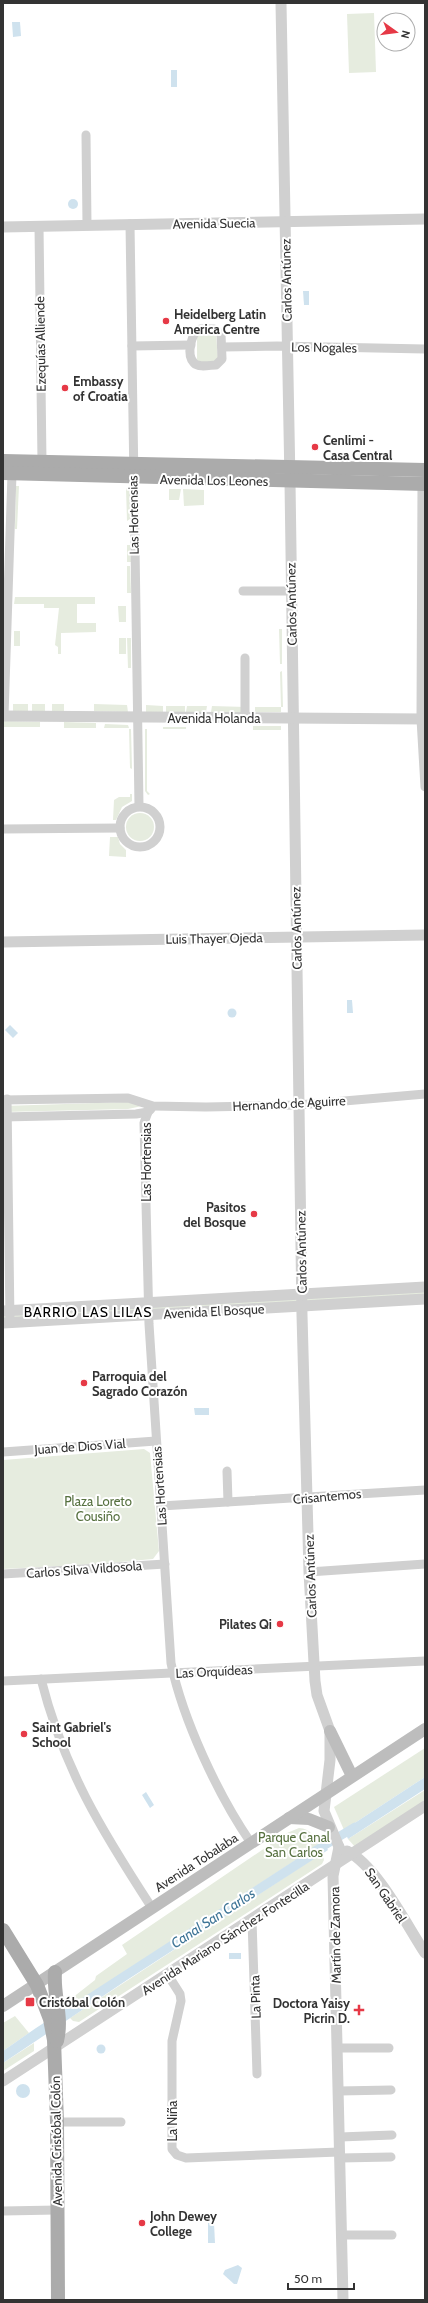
<svg xmlns="http://www.w3.org/2000/svg" width="428" height="2303" font-family="Cabin,sans-serif">
<style>
.green{fill:#e6ecdf}
.water{fill:#cfe2ee}
.lines{fill:none;stroke-linecap:round;stroke-linejoin:round}
.canal{stroke:#cfe2ee;stroke-width:9}
.minor{stroke:#d0d0d0;stroke-width:9}
.tertiary{stroke:#d0d0d0;stroke-width:11}
.secondary{stroke:#bdbdbd;stroke-width:12}
.primary{stroke:#ababab;stroke-width:14}
.poi-dot{fill:#e63946;stroke:#fff;stroke-width:1.5}
.labels{text-anchor:middle;stroke-width:4;stroke-linejoin:round;paint-order:stroke}
.street-label{font-size:13px;fill:#333;stroke:#fff}
.poi-label{font-size:13px;font-weight:bold;fill:#333;stroke:#fff;text-anchor:start}
.park-label{font-size:13px;fill:#56703f;stroke:#fff}
.neighbourhood-label{font-size:14px;letter-spacing:1px;fill:#000;stroke:#fff}
.water-label{font-size:14px;font-style:italic;fill:#3f7597;stroke:#fff}
</style>
<rect width="100%" height="100%" fill="#fff"/>
<g class="green">
<polygon points="374,13 376,72 349,73 347,14"/>
<polygon points="200,333 213,333 216,335 218,358 216,361 200,363 197,360 197,336"/>
<polygon points="16,486 19,486 17,529 15,529"/>
<polygon points="126,488 130,491 130,519 127,521"/>
<polygon points="169,489 181,489 179,500 169,500"/>
<polygon points="183,489 204,490 204,505 184,506"/>
<polygon points="127,545 130,545 131,562 127,562"/>
<polygon points="127,566 130,566 131,593 127,593"/>
<polygon points="15,597 95,597 95,604 77,604 77,623 96,623 96,632 61,633 61,654 58,654 58,647 55,645 59,608 44,608 44,604 14,604"/>
<polygon points="118,606 126,606 126,622 119,622"/>
<polygon points="279,629 282,629 282,664 280,664"/>
<rect x="14" y="631" width="6" height="15"/>
<rect x="119" y="638" width="7" height="16"/>
<polygon points="127,638 131,638 131,668 128,668"/>
<polygon points="282,671 283,707 281,707 280,672"/>
<rect x="13" y="704" width="15" height="9"/>
<polygon points="32,704 45,704 45,712 32,713"/>
<rect x="52" y="704" width="12" height="8"/>
<polygon points="94,704 127,705 128,712 94,711"/>
<polygon points="146,705 163,706 163,712 146,712"/>
<rect x="166" y="706" width="19" height="6"/>
<polygon points="187,706 207,706 206,712 186,712"/>
<polygon points="212,706 246,707 245,713 211,712"/>
<rect x="255" y="707" width="26" height="5"/>
<polygon points="3,721 40,722 40,727 3,727"/>
<polygon points="64,722 96,723 96,728 64,728"/>
<polygon points="105,724 128,725 129,728 104,728"/>
<rect x="253" y="726" width="28" height="4"/>
<rect x="163" y="727" width="23" height="2"/>
<polygon points="129,729 131,729 132,769 130,768"/>
<polygon points="145,729 147,729 147,791 150,794 148,795 145,791"/>
<polygon points="130,794 132,794 132,801 122,807 116,820 113,820 114,800 119,797 130,797"/>
<circle cx="140" cy="827" r="14"/>
<polygon points="110,837 118,837 120,844 126,850 126,857 109,856"/>
<polygon points="128,1102 142,1106 128,1109 3,1112 3,1106"/>
<polygon points="425,1291 425,1295 3,1320 3,1316"/>
<polygon points="144,1449 150,1453 159,1551 153,1559 97,1564 3,1569 3,1460"/>
<polygon points="425,1748 425,1777 344,1830 334,1807"/>
<polygon points="425,1790 425,1800 356,1848 348,1839"/>
<path d="M 299,1828 C 311,1829 313,1835 319,1845 L 67,2009 L 67,2002 L 95,1980 L 96,1976 L 127,1954 L 122,1945 L 287,1833 Z"/>
<polygon points="322,1853 324,1860 322,1864 79,2022 73,2021 70,2018"/>
<polygon points="15,2016 29,2033 3,2051 3,2023"/>
<polygon points="34,2043 34,2051 3,2071 3,2063"/>
</g>
<g class="water">
<polygon points="12,22 20,22 21,36 13,37"/>
<rect x="171" y="70" width="6" height="17"/>
<circle cx="73" cy="204" r="5"/>
<polygon points="303,291 309,291 309,305 304,305"/>
<polygon points="347,1000 352,1000 353,1013 347,1013"/>
<circle cx="232" cy="1013" r="4.5"/>
<polygon points="10,1025 18,1033 13,1038 5,1030"/>
<polygon points="194,1408 209,1408 209,1415 195,1415"/>
<polygon points="425,1777 425,1789 348,1839 344,1830"/>
<polygon points="146,1792 154,1805 150,1808 142,1795"/>
<polygon points="323,1842 328,1850 127,1980 3,2063 3,2051 36,2028"/>
<rect x="229" y="1953" width="12" height="6"/>
<circle cx="101" cy="2049" r="4.5"/>
<circle cx="23" cy="2091" r="7"/>
<polygon points="208,2223 214,2223 215,2243 208,2243"/>
<polygon points="238,2265 242,2268 237,2284 234,2284 223,2274 225,2270"/>
</g>
<g class="lines">
<polyline class="canal" points="315,1851 355,1827"/>
<g class="minor">
<polyline points="86,135 87,225"/>
<polyline points="130,224 139,806"/>
<polyline points="39,226 42,462"/>
<path d="M 200,329 L 214,329 L 221,334 L 222,359 L 216,365 C 210,365 199,368 194,363 C 186,355 191,333 200,329 Z"/>
<polyline points="132,346 191,345"/>
<polyline points="222,347 277,346 425,349"/>
<polyline points="422,484 421,719 425,787"/>
<polyline points="243,591 291,591"/>
<polyline points="245,658 245,718"/>
<polyline points="4,716 12,474"/>
<circle cx="140" cy="827" r="20"/>
<polyline points="3,829 120,828"/>
<polyline points="7,1099 10,1322"/>
<polyline points="3,1100 128,1098 153,1106 206,1107 298,1105 425,1094"/>
<path d="M 148,1112 L 144,1123 L 149,1324 L 171,1663 C 183,1720 218,1795 251,1843"/>
<polyline points="3,1117 136,1114 148,1112 151,1109"/>
<polyline points="3,1452 156,1441"/>
<polyline points="227,1471 228,1502"/>
<polyline points="161,1506 425,1490"/>
<polyline points="309,1572 425,1564"/>
<polyline points="3,1574 165,1564"/>
<path d="M 41,1679 C 64,1770 102,1831 152,1908"/>
<polyline points="3,1681 425,1661"/>
<polyline points="252,1920 257,2074"/>
<polyline points="168,1975 180,1994 181,2001 172,2041 172,2149 177,2155 186,2158 339,2152"/>
<polyline points="337,2048 389,2048"/>
<polyline points="339,2091 391,2090"/>
<polyline points="57,2122 121,2122"/>
<polyline points="340,2137 392,2135"/>
<polyline points="340,2158 391,2157"/>
<polyline points="3,2211 57,2210"/>
<polyline points="342,2235 392,2235"/>
</g>
<g class="tertiary">
<polyline points="281,3 290,482 302,1315 309,1572 315,1681 317,1695 330,1731 330,1760 324,1811 339,1847"/>
<polyline points="3,227 425,219"/>
<polyline points="3,716 425,719"/>
<polyline points="3,942 425,935"/>
<polyline points="3,1311 425,1287"/>
<polyline points="3,1323 425,1299"/>
<polyline points="339,1847 333,1876 343,2300"/>
<path d="M 347,1851 C 377,1866 406,1924 425,1953"/>
<polyline points="3,2081 425,1806"/>
</g>
<g class="secondary">
<polyline points="330,1731 352,1776"/>
<polyline points="289,1818 309,1819 329,1827"/>
<polyline points="3,2006 425,1729"/>
</g>
<g class="primary">
<polyline points="3,461 425,470"/>
<polyline points="3,473 425,484"/>
<polyline points="3,1930 37,1985 50,2019 54,2040 57,2122 58,2300"/>
<path d="M 55,1972 C 53,1997 63,2015 57,2041"/>
</g>
</g>
<g class="poi-dot">
<circle cx="166" cy="321" r="4"/>
<circle cx="65" cy="388" r="4"/>
<circle cx="315" cy="447" r="4"/>
<circle cx="254" cy="1214" r="4"/>
<circle cx="84" cy="1383" r="4"/>
<circle cx="280" cy="1624" r="4"/>
<circle cx="24" cy="1734" r="4"/>
<rect x="25" y="1997" width="10" height="10" rx="2"/>
<path d="M357 2004h4v4h4v4h-4v4h-4v-4h-4v-4h4z"/>
<circle cx="142" cy="2223" r="4"/>
</g>
<g class="labels">
<g class="street-label">
<text transform="translate(214 223) rotate(-1)" y="5">Avenida Suecia</text>
<text transform="translate(286 280) rotate(-91)" y="5">Carlos Antúnez</text>
<text transform="translate(40 344) rotate(-91)" y="5">Ezequías Alliende</text>
<text transform="translate(324 347) rotate(1)" y="5">Los Nogales</text>
<text transform="translate(214 480) rotate(1)" y="5">Avenida Los Leones</text>
<text transform="translate(133 515) rotate(-91)" y="5">Las Hortensias</text>
<text transform="translate(291 604) rotate(-91)" y="5">Carlos Antúnez</text>
<text x="214" y="723">Avenida Holanda</text>
<text transform="translate(296 928) rotate(-91)" y="5">Carlos Antúnez</text>
<text transform="translate(214 938) rotate(-1)" y="5">Luis Thayer Ojeda</text>
<text transform="translate(289 1103) rotate(-3)" y="5">Hernando de Aguirre</text>
<text transform="translate(146 1162) rotate(-90)" y="5">Las Hortensias</text>
<text transform="translate(301 1252) rotate(-91)" y="5">Carlos Antúnez</text>
<text transform="translate(214 1311) rotate(-3)" y="5">Avenida El Bosque</text>
<text transform="translate(80 1446) rotate(-4)" y="5">Juan de Dios Vial</text>
<text transform="translate(159 1486) rotate(-94)" y="5">Las Hortensias</text>
<text transform="translate(327 1496) rotate(-5)" y="5">Crisantemos</text>
<text transform="translate(84 1569) rotate(-4)" y="5">Carlos Silva Vildosola</text>
<text transform="translate(310 1576) rotate(-92)" y="5">Carlos Antúnez</text>
<text transform="translate(214 1671) rotate(-3)" y="5">Las Orquídeas</text>
<text transform="translate(196 1862) rotate(-33)" y="5">Avenida Tobalaba</text>
<text transform="translate(386 1895) rotate(56)" y="5">San Gabriel</text>
<text transform="translate(335 1935) rotate(-91)" y="5">Martín de Zamora</text>
<text transform="translate(225 1938) rotate(-33)" y="5">Avenida Mariano Sánchez Fontecilla</text>
<text transform="translate(255 1997) rotate(-92)" y="5">La Pinta</text>
<text transform="translate(172 2121) rotate(-90)" y="5">La Niña</text>
<text transform="translate(56 2141) rotate(-91)" y="5">Avenida Cristóbal Colón</text>
</g>
<g class="poi-label">
<text x="174" y="319">Heidelberg Latin<tspan x="174" dy="15">America Centre</tspan></text>
<text x="73" y="386">Embassy<tspan x="73" dy="15">of Croatia</tspan></text>
<text x="323" y="445">Cenlimi -<tspan x="323" dy="15">Casa Central</tspan></text>
<text x="246" y="1212" text-anchor="end">Pasitos<tspan x="246" dy="15">del Bosque</tspan></text>
<text x="92" y="1381">Parroquia del<tspan x="92" dy="15">Sagrado Corazón</tspan></text>
<text x="272" y="1629" text-anchor="end">Pilates Qi</text>
<text x="32" y="1732">Saint Gabriel's<tspan x="32" dy="15">School</tspan></text>
<text x="39" y="2007">Cristóbal Colón</text>
<text x="350" y="2008" text-anchor="end">Doctora Yaisy<tspan x="350" dy="15">Picrin D.</tspan></text>
<text x="150" y="2221">John Dewey<tspan x="150" dy="15">College</tspan></text>
</g>
<g class="park-label">
<text x="98" y="1506">Plaza Loreto<tspan x="98" dy="15">Cousiño</tspan></text>
<text x="294" y="1842">Parque Canal<tspan x="294" dy="15">San Carlos</tspan></text>
</g>
<g class="neighbourhood-label">
<text x="88" y="1317">BARRIO LAS LILAS</text>
</g>
<g class="water-label">
<text transform="translate(213 1918) rotate(-33)" y="5">Canal San Carlos</text>
</g>
</g>
<rect width="428" height="2303" fill="none" stroke="#333333" stroke-width="8"/>
<g transform="translate(396 32) rotate(104)"><circle r="19" fill="#ffffff" stroke="#adadad"/>
<path d="M0-3L7 15L0 10L-7 15Z" fill="#e63946"/>
<text y="-6" font-size="11" font-weight="bold" text-anchor="middle" fill="#333333">N</text>
</g>
<path d="M288 2283v6h66v-6" fill="none" stroke="#333333" stroke-width="2"/>
<text x="294" y="2283" font-size="12" fill="#333333" stroke="#ffffff" stroke-width="3" paint-order="stroke">50 m</text>
</svg>
